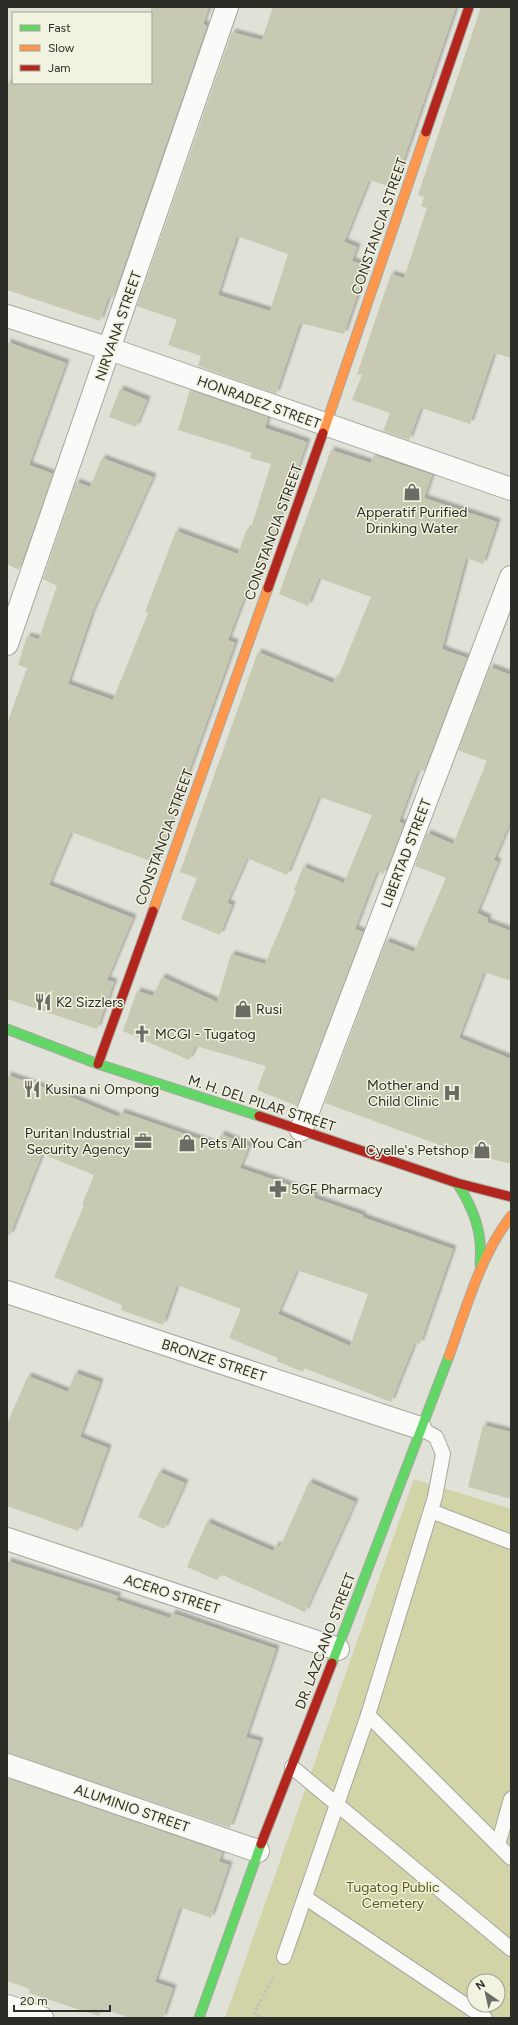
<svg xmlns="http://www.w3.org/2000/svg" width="518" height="2025" font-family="Figtree,sans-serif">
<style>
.green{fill:#d2d3a7;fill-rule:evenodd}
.building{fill:#c8c9b2;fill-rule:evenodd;filter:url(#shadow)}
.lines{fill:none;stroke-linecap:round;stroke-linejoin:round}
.lane-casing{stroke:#a6a79f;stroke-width:16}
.street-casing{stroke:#a6a79f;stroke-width:24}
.fast-casing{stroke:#a6a79f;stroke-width:11}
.slow-casing{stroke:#a6a79f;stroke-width:11}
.jam-casing{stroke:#a6a79f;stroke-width:11}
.path{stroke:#c1c1be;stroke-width:2.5;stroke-dasharray:3 2;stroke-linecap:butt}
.lane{stroke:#fafaf9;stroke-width:14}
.street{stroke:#fafaf9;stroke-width:22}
.fast{stroke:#63d668;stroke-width:9}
.slow{stroke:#ff974d;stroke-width:9}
.jam{stroke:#b3261e;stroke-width:9}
.labels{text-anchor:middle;stroke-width:3;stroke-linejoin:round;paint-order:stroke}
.street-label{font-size:14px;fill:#2d2d27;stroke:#f1f2e0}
.poi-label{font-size:14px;fill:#2d2d27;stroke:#f1f2e0;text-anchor:start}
.park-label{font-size:14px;fill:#5b5a13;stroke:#f1f2e0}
</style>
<defs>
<filter id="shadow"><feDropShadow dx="3.5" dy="-3.5" stdDeviation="1" flood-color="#0004"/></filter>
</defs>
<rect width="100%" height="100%" fill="#e0e1d7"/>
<path class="green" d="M 414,1479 L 511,1509 L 511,2018 L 225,2018 ZM 474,1981 L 498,1981 L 498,2005 L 474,2005 Z"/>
<g class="building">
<polygon points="151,7 209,7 203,24 207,26 113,298 109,296 100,321 7,290 7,83 151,83"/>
<path d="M 273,7 L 456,7 L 394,188 L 369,180 L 344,242 L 357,247 L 352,261 L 367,266 L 344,334 L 300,323 L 276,394 L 198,366 L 201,356 L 168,345 L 177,320 L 137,306 L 232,32 L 262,40 ZM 237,236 L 288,254 L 270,311 L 218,295 Z"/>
<polygon points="481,7 511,7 511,358 494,353 470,424 421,408 409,440 383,431 390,413 352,400 362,375 357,374 391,274 404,278 427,208 421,206 424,197 418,195"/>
<polygon points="7,342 66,363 29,465 53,474 19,570 7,564"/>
<polygon points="120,389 147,400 136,427 109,417"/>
<polygon points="190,390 268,417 265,428 307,442 256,584 250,582 228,640 235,643 156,863 71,832 49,885 133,918 107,980 114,982 97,1029 7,999 7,724 27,668 18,665 27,636 39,639 57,586 43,579 76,482 90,487 102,458 153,477 92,613 68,684 113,700 148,613 145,612 176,531 238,554 247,529 250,531 271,464 250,458 252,453 178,430"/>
<polygon points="331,450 371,463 374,455 432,475 424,498 497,522 483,564 466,558 442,649 467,658 424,771 418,770 399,822 404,824 392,856 383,874 377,871 355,929 363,932 297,1106 257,1090 266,1066 196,1046 189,1060 123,1031 137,991 153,996 162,977 217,1002 231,954 265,964 296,891 294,890 303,867 344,883 372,815 319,797 287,875 247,858 227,903 232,905 220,935 181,919 197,878 180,872 258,652 333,683 335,678 337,680 371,597 319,578 308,606 279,594"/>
<polygon points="490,667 511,675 511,820 494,860 498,862 477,913 488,918 487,922 511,931 511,981 484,972 459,1038 511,1059 511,1164 456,1150 456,1151 325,1103 386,941 414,952 446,878 415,866 427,833 453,844 487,761 458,750"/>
<path d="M 7,1075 L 63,1094 L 119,1117 L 121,1112 L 217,1145 L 221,1134 L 249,1146 L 240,1168 L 315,1194 L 314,1198 L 363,1215 L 362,1217 L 453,1249 L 420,1344 L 415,1342 L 391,1402 L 304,1368 L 303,1372 L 276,1361 L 278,1358 L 229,1338 L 241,1309 L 177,1285 L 163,1325 L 121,1310 L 122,1305 L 54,1277 L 84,1205 L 82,1205 L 94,1175 L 42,1154 L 10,1235 L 7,1235 ZM 297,1270 L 368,1294 L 350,1346 L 278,1314 Z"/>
<polygon points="75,1373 100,1382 80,1437 108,1448 78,1531 7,1506 7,1424 28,1376 68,1392"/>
<polygon points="483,1425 511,1432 511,1499 468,1487"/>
<polygon points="159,1472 185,1483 164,1529 138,1517"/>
<polygon points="309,1482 355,1502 305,1612 220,1574 217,1580 187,1567 207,1522 273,1551 276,1545 280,1547"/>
<polygon points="7,1561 118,1596 116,1600 170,1618 172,1613 276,1649 246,1737 260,1741 230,1828 7,1753"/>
<polygon points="7,1778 222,1852 219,1862 229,1865 211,1918 180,1907 155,1982 173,1988 163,2018 130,2018 102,2008 99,2016 29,1993 30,1989 7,1981"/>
</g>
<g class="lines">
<g class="lane-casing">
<g id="lane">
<polyline points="420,1428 436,1437 443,1454 435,1497 368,1715 511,1858"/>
<polyline points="431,1511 511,1542"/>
<polyline points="292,1767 511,1949"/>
<polyline points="498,1845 511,1799"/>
<polyline points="306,1898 485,2018"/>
<polyline points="284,1957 368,1715"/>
</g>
</g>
<g class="street-casing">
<g id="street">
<polyline points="7,316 110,349 511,489"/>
<polyline points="7,644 227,7"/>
<polyline points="301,1130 511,577"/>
<polyline points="7,1292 420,1428"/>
<polyline points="7,1539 338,1649"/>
<polyline points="7,1765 258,1851"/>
<polyline points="7,2006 42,2018"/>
</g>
</g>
<g class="fast-casing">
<g id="fast">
<polyline points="7,1029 98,1064 259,1116"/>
<path d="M 457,1183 C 474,1209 483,1233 480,1264"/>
<polyline points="332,1663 449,1356"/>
<polyline points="199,2018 261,1844"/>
</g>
</g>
<g class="slow-casing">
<g id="slow">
<polyline points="323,433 426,132"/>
<polyline points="153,911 268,588"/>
<path d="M 449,1356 C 466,1309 480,1256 511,1216"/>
</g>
</g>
<g class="jam-casing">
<g id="jam">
<polyline points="426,132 469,7"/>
<polyline points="268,588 323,433"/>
<polyline points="98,1064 153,911"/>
<polyline points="259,1116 457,1183 511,1197"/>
<polyline points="261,1844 332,1663"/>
</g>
</g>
<polyline class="path" points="264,2018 254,2014 273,1977"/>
<use href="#lane" class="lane"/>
<use href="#street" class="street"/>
<use href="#fast" class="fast"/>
<use href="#slow" class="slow"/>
<use href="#jam" class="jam"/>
</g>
<defs>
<g id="shop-bare" transform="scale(1.38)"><path d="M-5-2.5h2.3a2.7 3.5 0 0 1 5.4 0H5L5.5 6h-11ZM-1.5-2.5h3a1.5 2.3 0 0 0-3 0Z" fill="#6c6c65" stroke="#f1f2e0" stroke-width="2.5" paint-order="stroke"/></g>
<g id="restaurant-bare" transform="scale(1.38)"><path d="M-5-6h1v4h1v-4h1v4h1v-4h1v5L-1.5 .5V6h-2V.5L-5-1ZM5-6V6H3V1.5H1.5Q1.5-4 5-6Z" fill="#6c6c65" stroke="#f1f2e0" stroke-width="2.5" paint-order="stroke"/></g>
<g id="church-bare" transform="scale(1.38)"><path d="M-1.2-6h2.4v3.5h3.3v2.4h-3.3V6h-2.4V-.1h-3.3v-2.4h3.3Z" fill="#6c6c65" stroke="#f1f2e0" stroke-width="2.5" paint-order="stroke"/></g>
<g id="hospital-bare" transform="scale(1.38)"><path d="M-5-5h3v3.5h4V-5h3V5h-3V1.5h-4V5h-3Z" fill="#6c6c65" stroke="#f1f2e0" stroke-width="2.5" paint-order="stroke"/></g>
<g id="office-bare" transform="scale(1.38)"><path d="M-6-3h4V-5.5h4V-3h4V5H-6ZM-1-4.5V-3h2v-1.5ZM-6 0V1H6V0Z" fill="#6c6c65" stroke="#f1f2e0" stroke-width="2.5" paint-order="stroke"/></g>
<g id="pharmacy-bare" transform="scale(1.38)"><path d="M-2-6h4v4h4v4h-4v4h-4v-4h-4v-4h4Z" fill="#6c6c65" stroke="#f1f2e0" stroke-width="2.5" paint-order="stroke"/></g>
</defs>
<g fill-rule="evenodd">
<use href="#shop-bare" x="412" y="492"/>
<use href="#restaurant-bare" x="43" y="1002"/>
<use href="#shop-bare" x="243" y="1009"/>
<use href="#church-bare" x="142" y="1034"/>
<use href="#restaurant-bare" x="32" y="1089"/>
<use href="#hospital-bare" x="452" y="1093"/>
<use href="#office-bare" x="143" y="1141"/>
<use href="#shop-bare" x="187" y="1143"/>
<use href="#shop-bare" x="482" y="1150"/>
<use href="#pharmacy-bare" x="278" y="1189"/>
</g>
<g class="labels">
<g class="street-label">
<text transform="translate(379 226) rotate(-71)" y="5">CONSTANCIA STREET</text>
<text transform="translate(118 326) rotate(-71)" y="5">NIRVANA STREET</text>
<text transform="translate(259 402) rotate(20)" y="5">HONRADEZ STREET</text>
<text transform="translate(273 532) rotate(-70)" y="5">CONSTANCIA STREET</text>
<text transform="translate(164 837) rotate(-70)" y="5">CONSTANCIA STREET</text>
<text transform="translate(406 853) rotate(-69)" y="5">LIBERTAD STREET</text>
<text transform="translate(262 1103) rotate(18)" y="5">M. H. DEL PILAR STREET</text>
<text transform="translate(214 1360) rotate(18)" y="5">BRONZE STREET</text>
<text transform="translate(172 1594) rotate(18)" y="5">ACERO STREET</text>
<text transform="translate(325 1641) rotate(-69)" y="5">DR. LAZCANO STREET</text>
<text transform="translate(132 1808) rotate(19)" y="5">ALUMINIO STREET</text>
</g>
<g class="poi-label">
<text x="412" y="517" text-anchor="middle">Apperatif Purified<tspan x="412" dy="16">Drinking Water</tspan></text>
<text x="56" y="1007">K2 Sizzlers</text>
<text x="256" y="1014">Rusi</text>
<text x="155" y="1039">MCGI - Tugatog</text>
<text x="439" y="1090" text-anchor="end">Mother and<tspan x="439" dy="16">Child Clinic</tspan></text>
<text x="45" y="1094">Kusina ni Ompong</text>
<text x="130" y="1138" text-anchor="end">Puritan Industrial<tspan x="130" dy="16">Security Agency</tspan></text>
<text x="200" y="1148">Pets All You Can</text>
<text x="469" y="1155" text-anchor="end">Cyelle's Petshop</text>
<text x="291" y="1194">5GF Pharmacy</text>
</g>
<g class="park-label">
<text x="393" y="1892">Tugatog Public<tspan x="393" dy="16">Cemetery</tspan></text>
</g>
</g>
<rect width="518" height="2025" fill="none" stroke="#2d2d27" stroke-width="16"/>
<rect x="12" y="12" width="140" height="72" fill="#f1f2e0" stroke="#a3a396"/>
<rect x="20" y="25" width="20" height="6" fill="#63d668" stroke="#a3a396"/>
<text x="48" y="32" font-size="12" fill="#2d2d27">Fast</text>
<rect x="20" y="45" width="20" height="6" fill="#ff974d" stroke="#a3a396"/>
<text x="48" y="52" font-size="12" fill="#2d2d27">Slow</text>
<rect x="20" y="65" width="20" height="6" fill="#b3261e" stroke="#a3a396"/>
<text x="48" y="72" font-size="12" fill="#2d2d27">Jam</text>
<g transform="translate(486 1993) rotate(326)"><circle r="19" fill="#f1f2e0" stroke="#a3a396"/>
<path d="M0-3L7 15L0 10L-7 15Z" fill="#6c6c65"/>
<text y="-6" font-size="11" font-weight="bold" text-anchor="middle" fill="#2d2d27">N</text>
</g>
<path d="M14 2005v6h96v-6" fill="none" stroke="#2d2d27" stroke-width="2"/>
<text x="20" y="2005" font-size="12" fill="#2d2d27" stroke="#f1f2e0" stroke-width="3" paint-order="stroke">20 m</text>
</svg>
